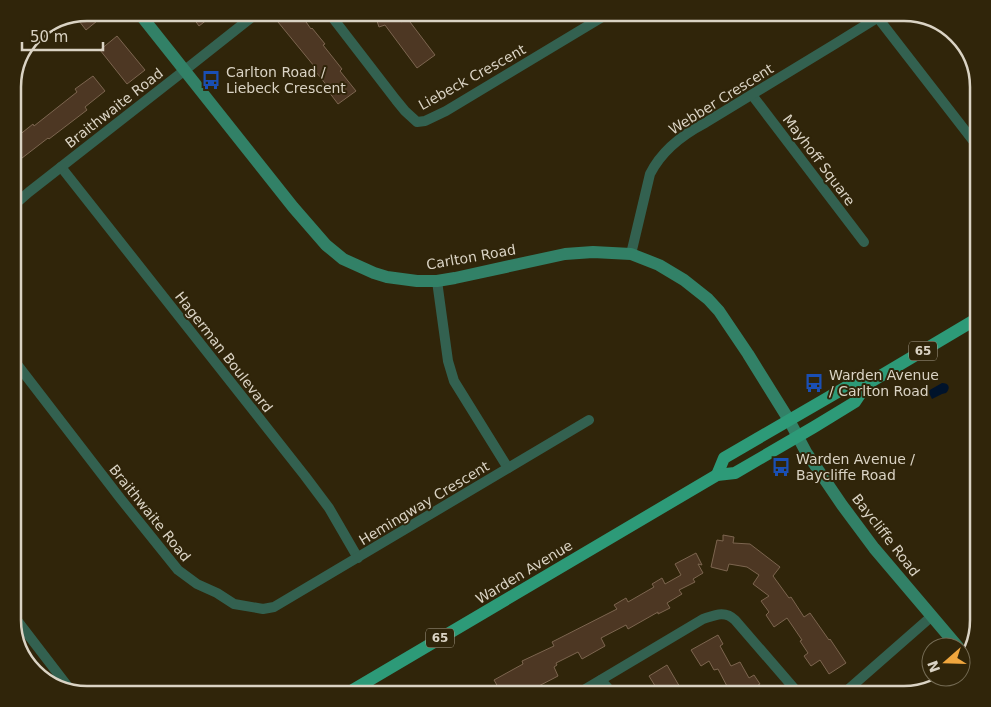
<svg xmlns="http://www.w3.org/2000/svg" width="991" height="707" font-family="'DejaVu Sans',sans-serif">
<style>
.water{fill:#00132b}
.building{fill:#4d3723;stroke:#7c654f}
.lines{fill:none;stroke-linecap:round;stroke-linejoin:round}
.street{stroke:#336150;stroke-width:10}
.secondary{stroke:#328167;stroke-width:12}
.primary{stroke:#2d9a78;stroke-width:12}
.labels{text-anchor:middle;stroke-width:4;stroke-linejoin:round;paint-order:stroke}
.shield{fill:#30250a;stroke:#a79f8c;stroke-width:1}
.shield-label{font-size:12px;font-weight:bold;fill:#dad3c4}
.poi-label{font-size:14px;fill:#dad3c4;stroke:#30250a;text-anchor:start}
.street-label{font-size:14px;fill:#dad3c4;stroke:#30250a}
.rim{fill:none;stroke:#dad3c4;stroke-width:2.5}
</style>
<rect width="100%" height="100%" fill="#30250a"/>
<path class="water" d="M 942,383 C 949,383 951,388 946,393 L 942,394 L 932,399 L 928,391 Z"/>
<g class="building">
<polygon points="88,12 108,12 86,30 76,17"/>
<polygon points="189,12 217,12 199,26"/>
<polygon points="291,12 299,12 311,29 312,28 325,44 323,45 342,69 340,71 356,91 338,104 326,88 328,87 312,67 314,66 278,22"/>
<polygon points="374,12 398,12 401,22 407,18 435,55 417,68 385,25 379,27"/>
<polygon points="117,36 145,70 127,84 100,50"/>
<polygon points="93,76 105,91 85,107 87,110 49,139 48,138 13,165 13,140 33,124 34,126 77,92 75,89"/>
<polygon points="723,535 734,537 733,543 750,544 780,567 773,576 789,598 791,597 804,617 810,613 829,640 830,639 846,663 829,674 820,660 811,666 804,656 808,653 800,641 802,640 787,618 774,627 766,615 769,612 761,601 769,596 753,584 759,575 747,567 729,564 727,571 711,567 717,540 723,541"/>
<polygon points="696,553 702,565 698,564 703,573 693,579 695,582 679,590 682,594 667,603 670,608 658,614 658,612 628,629 626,625 601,638 605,646 582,659 578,652 556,663 557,665 554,667 558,676 533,689 535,694 523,694 520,689 510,694 502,694 494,680 523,664 522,661 554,646 552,642 617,609 614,605 626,598 628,602 654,587 652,584 662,578 665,584 681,575 675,564"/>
<polygon points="718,635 723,644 720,646 731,666 740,662 749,678 754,675 760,684 758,685 763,694 747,694 746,691 739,694 735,687 729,690 718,669 714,670 709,661 701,666 691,650"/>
<polygon points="667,665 681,689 672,694 660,694 649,676"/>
</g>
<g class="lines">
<g class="street">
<polyline points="329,13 396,100 405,111 417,122 425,121 446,111 609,13"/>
<polyline points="878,18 978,147"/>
<polyline points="752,95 864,242"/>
<polyline points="61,167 305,476 329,508 358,558"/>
<polyline points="13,206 29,192 185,70 257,13"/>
<path d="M 631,254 L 650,174 C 662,150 682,135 705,123 L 835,44 L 885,13"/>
<polyline points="437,281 448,361 454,381 508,468"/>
<polyline points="13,359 120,498 178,570 197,584 217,593 234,604 263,609 274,607 589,420"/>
<polyline points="13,615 69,688"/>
<polyline points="601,680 613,694"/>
<path d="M 577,694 L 703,619 C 715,615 725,610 735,620 L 799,694"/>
<polyline points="843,694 932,616"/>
</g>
<polyline class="secondary" points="139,13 293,207 326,245 343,259 374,273 387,277 417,281 437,281 455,278 565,254 593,252 631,254 659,265 684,280 708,299 719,311 748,354 789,420 806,452 842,505 874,548 958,647"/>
<g class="primary">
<polyline points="717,475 724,458 848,386 867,384 978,318"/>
<polyline points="346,694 717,475 735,473 814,427 855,402 867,384"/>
</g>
</g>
<defs>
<g id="bus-bare" transform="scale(1.5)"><path d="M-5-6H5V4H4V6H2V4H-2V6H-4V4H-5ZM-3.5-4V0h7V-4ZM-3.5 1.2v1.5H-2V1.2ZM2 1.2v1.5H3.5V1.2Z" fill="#1a4fb4" stroke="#30250a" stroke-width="2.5" paint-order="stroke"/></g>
</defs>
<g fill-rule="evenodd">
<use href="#bus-bare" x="211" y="80"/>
<use href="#bus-bare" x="814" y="383"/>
<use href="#bus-bare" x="781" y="467"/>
</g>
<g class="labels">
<g class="shield">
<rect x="909" y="341.5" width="28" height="19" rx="4"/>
<rect x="426" y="628.5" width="28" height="19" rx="4"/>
</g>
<g class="shield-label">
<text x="923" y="355">65</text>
<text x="440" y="642">65</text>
</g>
<g class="poi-label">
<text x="226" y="77">Carlton Road /<tspan x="226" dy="16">Liebeck Crescent</tspan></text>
<text x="829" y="380">Warden Avenue<tspan x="829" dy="16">/ Carlton Road</tspan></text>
<text x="796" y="464">Warden Avenue /<tspan x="796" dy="16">Baycliffe Road</tspan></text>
</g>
<g class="street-label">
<text transform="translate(472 77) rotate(-29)" y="5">Liebeck Crescent</text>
<text transform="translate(721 99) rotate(-32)" y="5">Webber Crescent</text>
<text transform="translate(114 108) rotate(-38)" y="5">Braithwaite Road</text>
<text transform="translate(819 160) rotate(53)" y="5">Mayhoff Square</text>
<text transform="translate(471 257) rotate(-10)" y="5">Carlton Road</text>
<text transform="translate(224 352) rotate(52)" y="5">Hagerman Boulevard</text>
<text transform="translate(424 503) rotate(-31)" y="5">Hemingway Crescent</text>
<text transform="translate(150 513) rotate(51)" y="5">Braithwaite Road</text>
<text transform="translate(886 535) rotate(52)" y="5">Baycliffe Road</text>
<text transform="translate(524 572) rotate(-31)" y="5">Warden Avenue</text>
</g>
</g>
<path d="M0 0H991V707H0ZM87 21H904A66 66 0 0 1 970 87V620A66 66 0 0 1 904 686H87A66 66 0 0 1 21 620V87A66 66 0 0 1 87 21Z" fill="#30250a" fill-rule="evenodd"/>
<path class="rim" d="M87 21H904A66 66 0 0 1 970 87V620A66 66 0 0 1 904 686H87A66 66 0 0 1 21 620V87A66 66 0 0 1 87 21Z"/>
<g transform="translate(946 662) rotate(250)"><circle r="24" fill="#30250a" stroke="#746b54"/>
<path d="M0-4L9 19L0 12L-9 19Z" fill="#f0a63e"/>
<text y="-8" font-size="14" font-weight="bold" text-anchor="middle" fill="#dad3c4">N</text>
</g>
<path d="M22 42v8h81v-8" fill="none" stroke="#dad3c4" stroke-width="2.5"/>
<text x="30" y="42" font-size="15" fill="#dad3c4" stroke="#30250a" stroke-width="4" paint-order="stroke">50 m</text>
</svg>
